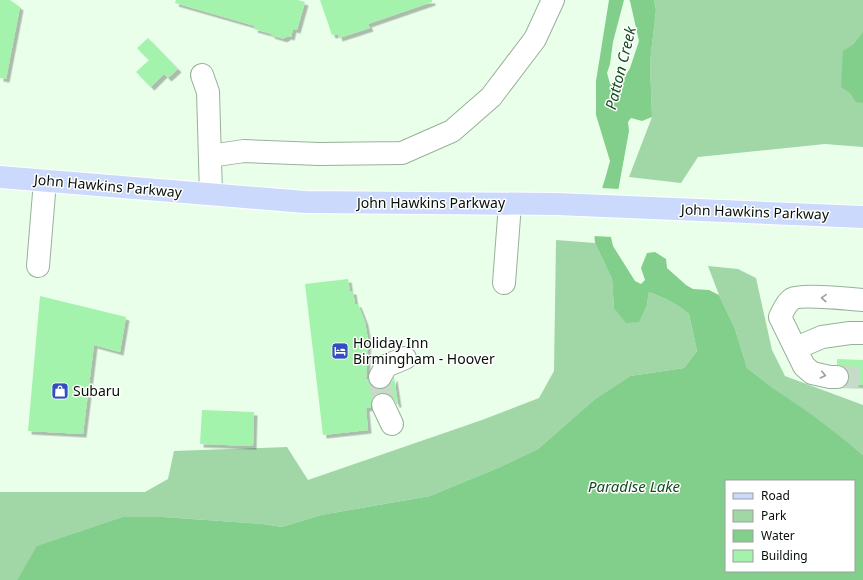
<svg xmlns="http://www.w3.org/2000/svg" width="863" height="580" font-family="'Noto Sans',sans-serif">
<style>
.green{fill:#a1d6a6}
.water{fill:#81cf8a;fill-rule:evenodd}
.pier{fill:#e9ffea}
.building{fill:#a4f3ac;filter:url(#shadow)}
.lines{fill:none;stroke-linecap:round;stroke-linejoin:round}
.minor-tunnel{stroke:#c7dbc8;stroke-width:22;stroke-dasharray:22 11;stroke-linecap:butt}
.minor-casing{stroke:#97b199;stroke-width:24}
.major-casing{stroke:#fff;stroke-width:24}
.minor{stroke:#fff;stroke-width:22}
.major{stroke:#cbd9fc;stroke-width:22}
.oneway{stroke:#9b9f9c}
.labels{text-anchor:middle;stroke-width:3;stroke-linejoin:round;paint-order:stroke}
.street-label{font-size:14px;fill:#060f07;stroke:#fff}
.poi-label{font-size:14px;fill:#060f07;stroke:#fff;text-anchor:start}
.water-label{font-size:15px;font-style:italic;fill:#144b1f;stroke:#fff}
</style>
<defs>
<filter id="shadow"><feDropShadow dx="3.5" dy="3.5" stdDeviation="0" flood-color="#0004"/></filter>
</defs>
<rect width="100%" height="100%" fill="#e9ffea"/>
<g class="green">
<polygon points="654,0 863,0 863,147 825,144 698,157 681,183 629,177 652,117 650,62 656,10"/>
<polygon points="556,240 595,243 612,279 614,308 647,304 649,292 666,299 680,307 689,314 697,351 684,368 630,376 595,399 538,449 500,467 430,496 321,515 282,527 263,524 163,517 122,517 38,546 17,580 0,580 0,492 145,492 168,479 174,451 287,447 308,480 482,420 539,398 554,371"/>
<polygon points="708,266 738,269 756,278 772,350 785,376 863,405 863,455 850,444 773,388 747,368 735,329 719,295"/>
</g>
<g class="water">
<path d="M 609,0 L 624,0 L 613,42 L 610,64 L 607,73 L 610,84 L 616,87 L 622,82 L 630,68 L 639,41 L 630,1 L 629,0 L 654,0 L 656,10 L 650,62 L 652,117 L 642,121 L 631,118 L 628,122 L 629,131 L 617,197 L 611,237 L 613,246 L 635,281 L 641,284 L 645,280 L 641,268 L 647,253 L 655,252 L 666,259 L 667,268 L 686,285 L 693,289 L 709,290 L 719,295 L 735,329 L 747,368 L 773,388 L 812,415 L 850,444 L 863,455 L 863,580 L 17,580 L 37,546 L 122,517 L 163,517 L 263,524 L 282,527 L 321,515 L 430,496 L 500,467 L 538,449 L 595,399 L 630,376 L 684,368 L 697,351 L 689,314 L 680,307 L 666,299 L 649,292 L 647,304 L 639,322 L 626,323 L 614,308 L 612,279 L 595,243 L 593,217 L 605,179 L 610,161 L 596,115 L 596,81 ZM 726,481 L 854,481 L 854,571 L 726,571 Z"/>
<polygon points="863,32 863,103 856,102 850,93 841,87 843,51 854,44"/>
</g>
<polygon class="pier" points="600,188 620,189 613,237 592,236 591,217"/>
<g class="building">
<polygon points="0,0 10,0 20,7 6,79 0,78"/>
<polygon points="176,0 298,0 305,2 297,30 293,29 291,37 287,36 286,38 284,38 284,39 271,35 272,34 254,29 255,26 175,3"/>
<polygon points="320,0 432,0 432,2 368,24 370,28 339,38 338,34 332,35"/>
<polygon points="148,38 178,69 168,78 164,74 151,87 136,72 149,60 137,48"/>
<polygon points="348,279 350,291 353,291 355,304 358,304 365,322 368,340 366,379 368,379 370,384 374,388 381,389 387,387 391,383 394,377 398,404 396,404 394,399 390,395 384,393 378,394 373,398 371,404 371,407 366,408 368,430 323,435 305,284"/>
<polygon points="40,296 126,317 120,352 94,345 83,434 28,431"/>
<polygon points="837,359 863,360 863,385 847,384 849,377 848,371 844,366 837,365"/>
<polygon points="202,410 254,412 253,446 200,444"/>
</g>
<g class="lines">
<g class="minor-tunnel">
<polyline points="380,377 383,405"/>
<polyline points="837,377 863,378"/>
</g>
<g class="minor-casing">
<g id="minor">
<polyline points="202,75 208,92 211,194"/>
<polyline points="210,156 244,151 319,154 402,153 452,131 491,97 535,39 553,0"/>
<polyline points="38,266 45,181"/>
<polyline points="504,283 510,204"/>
<polyline points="796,348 822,337 850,333 863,333"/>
<polyline points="380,377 386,366 405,358"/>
<path d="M 837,377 L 830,377 L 812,373 L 804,366 L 780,317 C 783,311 786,303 792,299 C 801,294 850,299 863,300"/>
<polyline points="383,405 392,424"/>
</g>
</g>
<g class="major-casing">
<polyline id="major" points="0,177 305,202 557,204 863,217"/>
</g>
<use href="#minor" class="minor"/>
<use href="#major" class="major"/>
</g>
<defs><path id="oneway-chevron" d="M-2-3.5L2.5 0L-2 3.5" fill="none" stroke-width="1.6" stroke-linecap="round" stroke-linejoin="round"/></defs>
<g class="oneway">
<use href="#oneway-chevron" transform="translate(824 298) rotate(-177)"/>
<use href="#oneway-chevron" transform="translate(823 375) rotate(12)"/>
</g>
<defs>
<g id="hotel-square" transform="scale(0.9)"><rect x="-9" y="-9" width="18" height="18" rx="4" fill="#324fc0" stroke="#fff"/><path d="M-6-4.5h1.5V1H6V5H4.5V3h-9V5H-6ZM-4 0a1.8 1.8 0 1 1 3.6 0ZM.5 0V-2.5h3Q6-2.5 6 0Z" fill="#fff"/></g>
<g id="shop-square" transform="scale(0.9)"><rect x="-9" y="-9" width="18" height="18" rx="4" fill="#324fc0" stroke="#fff"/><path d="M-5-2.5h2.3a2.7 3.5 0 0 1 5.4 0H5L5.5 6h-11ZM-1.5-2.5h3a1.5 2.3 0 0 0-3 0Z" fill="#fff"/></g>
</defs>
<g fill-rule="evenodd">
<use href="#hotel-square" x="340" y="351"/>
<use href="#shop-square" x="60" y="391"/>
</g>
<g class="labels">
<g class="street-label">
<text transform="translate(108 186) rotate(5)" y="5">John Hawkins Parkway</text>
<text x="431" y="208">John Hawkins Parkway</text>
<text transform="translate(755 212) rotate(2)" y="5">John Hawkins Parkway</text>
</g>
<g class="poi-label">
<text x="353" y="348">Holiday Inn<tspan x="353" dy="16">Birmingham - Hoover</tspan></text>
<text x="73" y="396">Subaru</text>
</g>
<g class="water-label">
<text transform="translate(621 68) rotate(-76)" y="5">Patton Creek</text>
<text x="634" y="492">Paradise Lake</text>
</g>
</g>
<rect x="725" y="480" width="130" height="92" fill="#ffffff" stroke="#9b9f9c"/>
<rect x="733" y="493" width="20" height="6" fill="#cbd9fc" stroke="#9b9f9c"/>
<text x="761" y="500" font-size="12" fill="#060f07">Road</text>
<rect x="733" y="510" width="20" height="12" fill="#a1d6a6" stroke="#9b9f9c"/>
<text x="761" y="520" font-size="12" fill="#060f07">Park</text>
<rect x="733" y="530" width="20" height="12" fill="#81cf8a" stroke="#9b9f9c"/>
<text x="761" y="540" font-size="12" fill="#060f07">Water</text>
<rect x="733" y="550" width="20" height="12" fill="#a4f3ac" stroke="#9b9f9c"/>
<text x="761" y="560" font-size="12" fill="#060f07">Building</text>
</svg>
